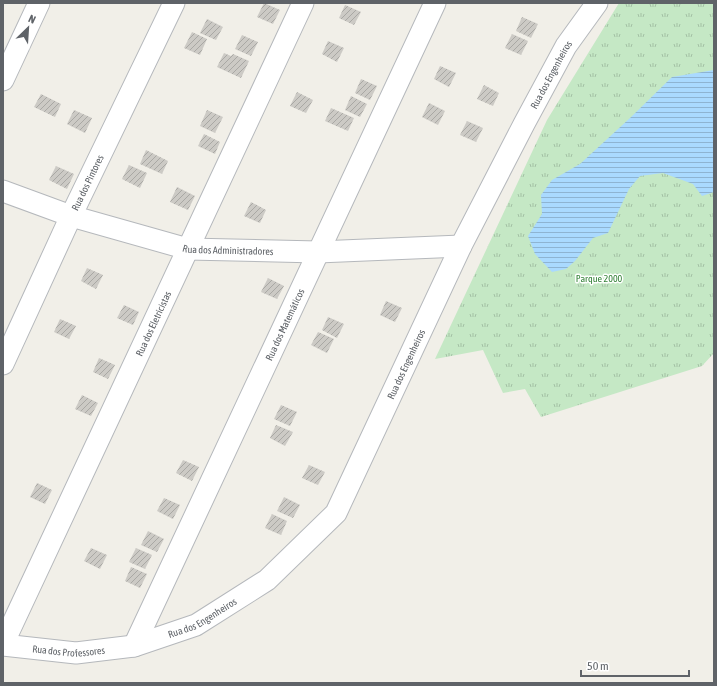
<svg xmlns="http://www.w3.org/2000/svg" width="717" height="686" font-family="'Asap Condensed',sans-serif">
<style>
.park{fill:url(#park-tufts)}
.water{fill:url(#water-rules)}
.building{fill:url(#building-hatch)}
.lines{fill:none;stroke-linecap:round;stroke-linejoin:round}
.minor-casing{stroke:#b5b8bc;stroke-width:23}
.minor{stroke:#fff;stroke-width:21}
.labels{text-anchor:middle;stroke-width:3;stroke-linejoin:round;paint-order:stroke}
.street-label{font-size:10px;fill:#5f6368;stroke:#fff}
.park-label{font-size:10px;fill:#348238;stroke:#fff}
</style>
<defs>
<pattern id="park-tufts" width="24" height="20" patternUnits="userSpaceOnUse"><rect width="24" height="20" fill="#c5e8c5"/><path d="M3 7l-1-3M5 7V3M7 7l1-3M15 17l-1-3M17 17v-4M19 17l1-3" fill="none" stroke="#a3c0a4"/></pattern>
<pattern id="water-rules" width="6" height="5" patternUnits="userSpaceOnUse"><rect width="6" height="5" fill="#aadaff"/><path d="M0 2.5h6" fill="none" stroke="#8eb4d2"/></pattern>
<pattern id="building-hatch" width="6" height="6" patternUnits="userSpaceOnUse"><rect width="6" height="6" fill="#cccac5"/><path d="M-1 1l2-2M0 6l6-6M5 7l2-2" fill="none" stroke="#a9a8a4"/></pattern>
</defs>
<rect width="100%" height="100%" fill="#f1efe8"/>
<polygon class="park" points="619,3 714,3 714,353 702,366 541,417 525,389 503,393 483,350 435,359 547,120"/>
<polygon class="water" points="714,70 714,192 702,196 693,184 663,173 640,176 629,189 608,233 593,238 575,261 566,269 552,272 535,254 528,236 542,214 541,195 552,180 580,164 630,118 672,77"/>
<g class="building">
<polygon points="264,3 280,10 273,24 257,17"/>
<polygon points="345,5 361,12 354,25 339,18"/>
<polygon points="522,17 538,24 531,38 516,31"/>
<polygon points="207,19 223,27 216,40 200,33"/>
<polygon points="192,32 207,39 200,55 184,48"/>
<polygon points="512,34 528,41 521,55 505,48"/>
<polygon points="242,35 258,42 251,56 235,49"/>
<polygon points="328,41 344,48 337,62 322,54"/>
<polygon points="224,53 231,56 233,54 249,61 241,78 217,67"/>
<polygon points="440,66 456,73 449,87 434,79"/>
<polygon points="361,79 377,86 370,100 355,93"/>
<polygon points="484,85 499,93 493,106 477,99"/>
<polygon points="297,92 313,100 306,113 290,106"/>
<polygon points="41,94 61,104 55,117 34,107"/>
<polygon points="351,96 367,104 360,117 345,110"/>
<polygon points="429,103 445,111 438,125 422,117"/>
<polygon points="331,108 354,118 348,131 325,121"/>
<polygon points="74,110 92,118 85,133 67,124"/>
<polygon points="207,110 223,117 215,133 200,126"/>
<polygon points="467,121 483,128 476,142 460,135"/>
<polygon points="204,134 220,142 215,154 198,146"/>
<polygon points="146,150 168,161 162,174 140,164"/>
<polygon points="129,165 147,173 140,188 122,179"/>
<polygon points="56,166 74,174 67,189 49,180"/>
<polygon points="177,187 195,196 188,210 170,202"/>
<polygon points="251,202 266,210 260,223 244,216"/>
<polygon points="87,268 103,275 96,289 81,281"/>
<polygon points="268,278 284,286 277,299 261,292"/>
<polygon points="386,301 402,308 395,322 380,315"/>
<polygon points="124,305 139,312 133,325 117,318"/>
<polygon points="328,317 344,324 337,338 322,330"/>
<polygon points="60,319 76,326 69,339 54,332"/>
<polygon points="318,332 334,339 327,353 311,345"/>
<polygon points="99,358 115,365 108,379 93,372"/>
<polygon points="82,395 98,403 91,416 75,409"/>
<polygon points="281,405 297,412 290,426 274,419"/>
<polygon points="276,425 293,432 285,446 270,438"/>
<polygon points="183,460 199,467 192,481 176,473"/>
<polygon points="309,465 325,472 318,485 302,478"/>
<polygon points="37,483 52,490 45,504 30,497"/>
<polygon points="284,497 300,505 293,518 277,511"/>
<polygon points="164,498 180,505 173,519 157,511"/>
<polygon points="272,514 287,521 281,535 265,528"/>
<polygon points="148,531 164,539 157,552 141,545"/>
<polygon points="91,548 107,555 100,569 84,561"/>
<polygon points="136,548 152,555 145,569 129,562"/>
<polygon points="131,567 147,574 140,588 125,581"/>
</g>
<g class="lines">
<g class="minor-casing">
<g id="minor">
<polyline points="3,80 39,3"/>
<path id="s1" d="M 3,191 L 71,216 L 188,249 L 318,252 L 461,246"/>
<path id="s2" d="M 3,364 L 71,216 L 174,3"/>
<path id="s3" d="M 3,644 L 303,3"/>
<path id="s4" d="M 3,645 L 76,653 L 134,646 L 196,625 L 267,580 L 336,513 L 461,246 L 524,124 L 566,46 L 597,3"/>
<path id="s5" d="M 134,646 L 435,3"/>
</g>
</g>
<use href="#minor" class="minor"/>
</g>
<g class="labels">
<g class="street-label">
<text dy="4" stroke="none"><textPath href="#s4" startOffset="866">Rua dos Engenheiros</textPath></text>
<text dy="4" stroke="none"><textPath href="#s2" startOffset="200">Rua dos Pintores</textPath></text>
<text dy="4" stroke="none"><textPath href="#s1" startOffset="234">Rua dos Administradores</textPath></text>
<text dy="4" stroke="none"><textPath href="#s3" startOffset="354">Rua dos Eletricistas</textPath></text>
<text dy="4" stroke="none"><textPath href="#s5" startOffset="355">Rua dos Matemáticos</textPath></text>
<text dy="4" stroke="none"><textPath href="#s4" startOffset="542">Rua dos Engenheiros</textPath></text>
<text dy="4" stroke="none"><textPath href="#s4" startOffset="206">Rua dos Engenheiros</textPath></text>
<text dy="4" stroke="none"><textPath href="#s4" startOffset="66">Rua dos Professores</textPath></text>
</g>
<g class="park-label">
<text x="599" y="282">Parque 2000</text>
</g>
</g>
<rect width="717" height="686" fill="none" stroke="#5f6368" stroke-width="8"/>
<g transform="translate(28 28) rotate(25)" stroke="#ffffff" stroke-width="3" paint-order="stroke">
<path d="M0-3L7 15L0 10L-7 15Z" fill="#5f6368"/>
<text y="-6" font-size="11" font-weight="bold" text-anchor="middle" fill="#5f6368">N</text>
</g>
<path d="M581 670v6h108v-6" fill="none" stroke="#5f6368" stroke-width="2"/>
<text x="587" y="670" font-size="12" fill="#5f6368" stroke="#ffffff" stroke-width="3" paint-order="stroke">50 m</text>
</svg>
